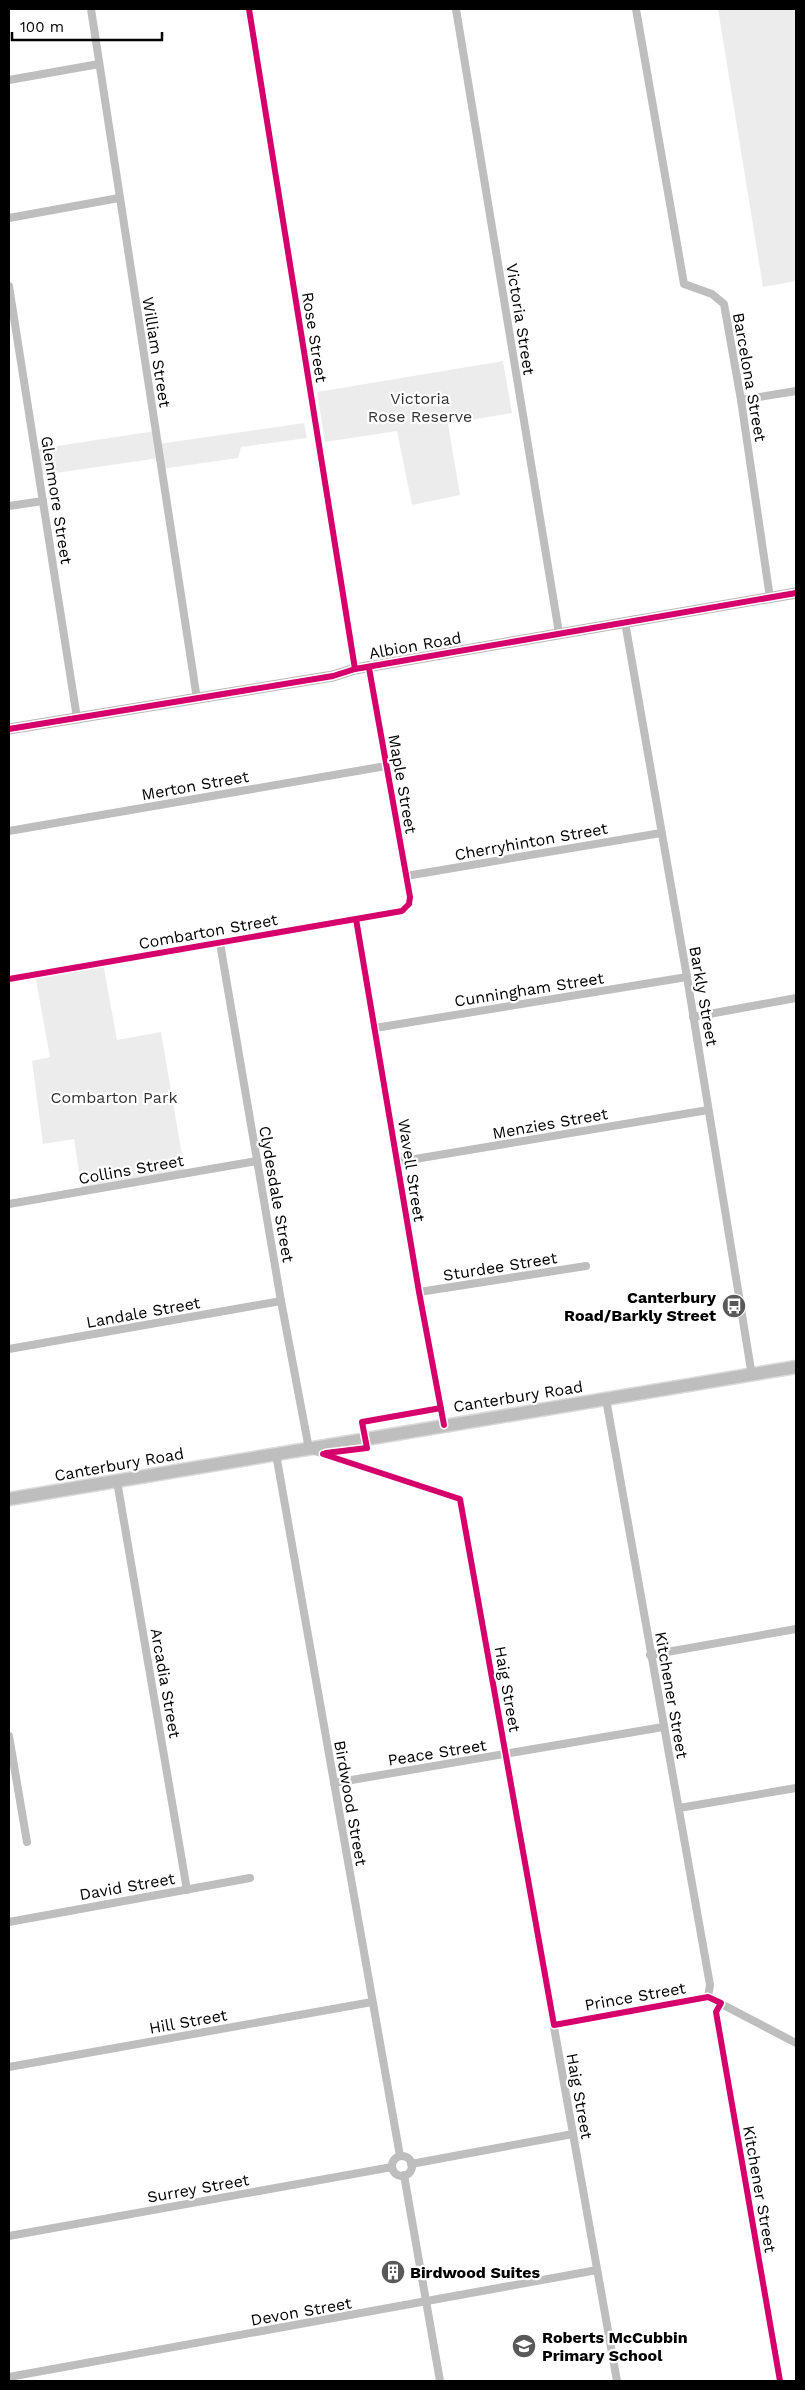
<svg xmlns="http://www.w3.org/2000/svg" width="805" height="2390" font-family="'Work Sans',sans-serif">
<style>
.green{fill:#ececec}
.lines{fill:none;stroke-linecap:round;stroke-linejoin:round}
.primary-casing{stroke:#dbdbdb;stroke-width:15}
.street{stroke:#bebebe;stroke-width:8}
.secondary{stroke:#b8b8b8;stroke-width:11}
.primary{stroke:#bebebe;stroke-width:12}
.cycleway-casing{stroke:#fff;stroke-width:9}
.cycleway{stroke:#d6006c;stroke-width:6}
.labels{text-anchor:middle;stroke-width:4.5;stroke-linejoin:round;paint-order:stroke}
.street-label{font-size:16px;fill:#000;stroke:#fff}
.park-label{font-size:16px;fill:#333;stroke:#fff}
.poi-label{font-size:16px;font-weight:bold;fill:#000;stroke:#fff;text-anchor:start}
</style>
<rect width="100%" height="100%" fill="#fff"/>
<g class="green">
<polygon points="718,9 796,9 796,281 763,287"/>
<polygon points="503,361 512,413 448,424 460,495 412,505 397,431 325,442 317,392"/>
<polygon points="304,423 307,438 241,447 238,458 161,469 159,458 42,475 38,449 155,431 158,444"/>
<polygon points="103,963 117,1040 161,1032 185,1173 82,1191 74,1139 43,1144 32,1061 50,1057 35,975"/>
</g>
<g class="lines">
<g class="primary-casing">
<polyline id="primary" points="9,1499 796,1367"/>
</g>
<g class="street">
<polyline points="91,9 197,699"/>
<polyline points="249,9 355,669"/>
<polyline points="456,9 559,633"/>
<polyline points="636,9 684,284 712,294 724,304 741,400 770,598"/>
<polyline points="9,80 99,64"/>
<polyline points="9,218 119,198"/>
<polyline points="9,286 77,718"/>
<polyline points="741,400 796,391"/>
<polyline points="9,506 43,501"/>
<polyline points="625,622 687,977 752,1376"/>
<polyline points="9,831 386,766"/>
<polyline points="406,876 661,833"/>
<polyline points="356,919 419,1292 444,1425"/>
<polyline points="220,943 281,1301 309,1449 460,1499 617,2381"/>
<polyline points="9,979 402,911 409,904 410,897 369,668"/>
<polyline points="693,1017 796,998"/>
<polyline points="375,1028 687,977"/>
<polyline points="397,1162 708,1110"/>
<polyline points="9,1204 257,1161"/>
<polyline points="419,1292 586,1266"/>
<polyline points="9,1349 281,1301"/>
<polyline points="606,1399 710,1985 708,1997"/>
<polyline points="276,1454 400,2156"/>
<polyline points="117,1481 187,1890"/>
<polyline points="650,1655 796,1629"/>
<polyline points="9,1736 27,1842"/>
<polyline points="334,1783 663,1727"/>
<polyline points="679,1808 796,1788"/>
<polyline points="9,1922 250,1878"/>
<polyline points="721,2003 716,2012 780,2381"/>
<polyline points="554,2025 708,1997 796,2043"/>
<polyline points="9,2067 372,2002"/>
<circle cx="402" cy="2166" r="10"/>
<polyline points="411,2164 573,2134"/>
<polyline points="404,2175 440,2381"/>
<polyline points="9,2236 392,2167"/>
<polyline points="9,2377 597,2270"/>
</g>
<polyline class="secondary" points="9,729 333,676 355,669 796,593"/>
<use href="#primary" class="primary"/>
<g class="cycleway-casing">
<g id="cycleway">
<polyline points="249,9 355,669"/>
<polyline points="9,729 333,676 355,669 796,593"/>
<polyline points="356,919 419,1292 444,1425"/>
<polyline points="9,979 402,911 409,904 410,897 369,668"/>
<polyline points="326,1453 367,1448 362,1422 441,1408"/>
<polyline points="323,1454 460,1499 554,2025 708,1997 721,2003 716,2012 780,2381"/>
</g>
</g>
<use href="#cycleway" class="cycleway"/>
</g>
<defs>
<g id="bus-disc" transform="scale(1.25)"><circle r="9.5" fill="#595959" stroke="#fff"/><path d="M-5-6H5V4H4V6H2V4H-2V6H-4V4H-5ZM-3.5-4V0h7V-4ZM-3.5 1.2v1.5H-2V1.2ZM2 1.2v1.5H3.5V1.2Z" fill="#fff"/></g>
<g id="building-disc" transform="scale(1.25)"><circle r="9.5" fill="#595959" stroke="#fff"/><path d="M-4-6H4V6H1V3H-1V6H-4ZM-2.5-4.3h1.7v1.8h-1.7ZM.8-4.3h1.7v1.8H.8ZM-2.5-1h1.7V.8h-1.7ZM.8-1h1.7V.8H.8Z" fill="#fff"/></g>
<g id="school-disc" transform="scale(1.25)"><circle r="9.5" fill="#595959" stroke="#fff"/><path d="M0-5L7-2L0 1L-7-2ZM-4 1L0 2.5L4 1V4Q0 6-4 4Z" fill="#fff"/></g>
</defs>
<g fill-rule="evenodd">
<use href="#bus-disc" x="734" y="1306"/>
<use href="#building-disc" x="393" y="2272"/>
<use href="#school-disc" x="524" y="2346"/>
</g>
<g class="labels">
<g class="street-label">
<text transform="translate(521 319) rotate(81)" y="6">Victoria Street</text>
<text transform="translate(315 337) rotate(81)" y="6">Rose Street</text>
<text transform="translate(157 352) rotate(81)" y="6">William Street</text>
<text transform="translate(750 377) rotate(80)" y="6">Barcelona Street</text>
<text transform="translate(57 500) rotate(81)" y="6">Glenmore Street</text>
<text transform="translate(415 645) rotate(-10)" y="6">Albion Road</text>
<text transform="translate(403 784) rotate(80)" y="6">Maple Street</text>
<text transform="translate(195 785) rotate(-10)" y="6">Merton Street</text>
<text transform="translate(531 841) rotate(-10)" y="6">Cherryhinton Street</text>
<text transform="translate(208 931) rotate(-10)" y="6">Combarton Street</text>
<text transform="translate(529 989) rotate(-9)" y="6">Cunningham Street</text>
<text transform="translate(704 996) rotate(80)" y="6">Barkly Street</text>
<text transform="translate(550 1123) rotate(-10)" y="6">Menzies Street</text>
<text transform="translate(131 1169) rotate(-10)" y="6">Collins Street</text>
<text transform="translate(412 1170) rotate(81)" y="6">Wavell Street</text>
<text transform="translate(277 1194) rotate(80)" y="6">Clydesdale Street</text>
<text transform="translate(500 1266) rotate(-9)" y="6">Sturdee Street</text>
<text transform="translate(143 1312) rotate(-10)" y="6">Landale Street</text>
<text transform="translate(518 1396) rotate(-9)" y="6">Canterbury Road</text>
<text transform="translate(119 1464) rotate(-10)" y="6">Canterbury Road</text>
<text transform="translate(166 1683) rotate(80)" y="6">Arcadia Street</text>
<text transform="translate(508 1689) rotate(80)" y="6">Haig Street</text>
<text transform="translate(672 1695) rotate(80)" y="6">Kitchener Street</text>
<text transform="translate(437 1752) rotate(-9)" y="6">Peace Street</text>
<text transform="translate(351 1803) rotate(80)" y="6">Birdwood Street</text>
<text transform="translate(127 1886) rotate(-10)" y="6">David Street</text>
<text transform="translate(635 1996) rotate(-10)" y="6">Prince Street</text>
<text transform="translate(188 2021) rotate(-10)" y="6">Hill Street</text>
<text transform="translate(580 2096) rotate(80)" y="6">Haig Street</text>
<text transform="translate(198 2188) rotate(-10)" y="6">Surrey Street</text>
<text transform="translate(760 2189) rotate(80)" y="6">Kitchener Street</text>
<text transform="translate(301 2311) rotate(-10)" y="6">Devon Street</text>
</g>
<g class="park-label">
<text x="420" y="404">Victoria<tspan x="420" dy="18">Rose Reserve</tspan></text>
<text x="114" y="1103">Combarton Park</text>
</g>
<g class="poi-label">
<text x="716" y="1303" text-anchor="end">Canterbury<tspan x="716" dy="18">Road/Barkly Street</tspan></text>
<text x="410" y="2278">Birdwood Suites</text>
<text x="542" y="2343">Roberts McCubbin<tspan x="542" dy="18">Primary School</tspan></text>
</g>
</g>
<rect width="805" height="2390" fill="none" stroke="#000000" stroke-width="20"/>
<path d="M12 32v8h150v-8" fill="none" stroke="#000000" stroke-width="2.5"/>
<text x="20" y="32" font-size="15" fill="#000000" stroke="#ffffff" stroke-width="4" paint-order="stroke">100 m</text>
</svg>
